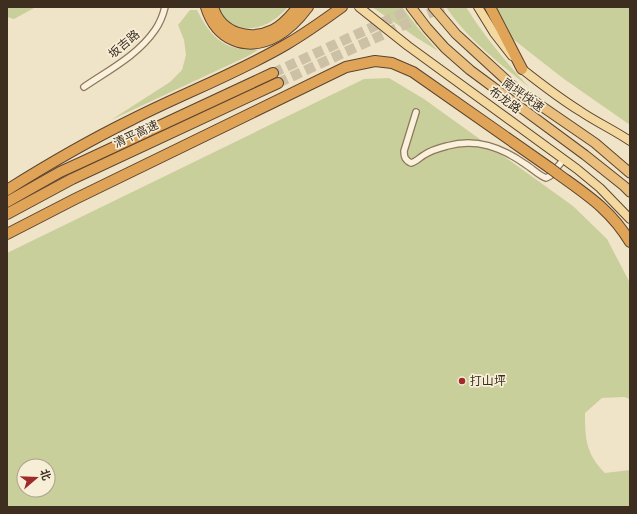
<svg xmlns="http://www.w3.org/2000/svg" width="637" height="514" font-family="'Times New Roman','Noto Sans SC',serif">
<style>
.green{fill:#c9cf9b;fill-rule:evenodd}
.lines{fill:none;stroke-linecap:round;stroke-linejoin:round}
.motorway-tunnel{stroke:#ccc0a6;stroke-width:10;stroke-dasharray:10 5;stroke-linecap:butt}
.minor-casing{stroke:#8d765c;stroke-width:8}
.primary-casing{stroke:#5b4430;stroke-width:10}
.trunk-casing{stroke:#5b4430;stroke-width:11}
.motorway-casing{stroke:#5b4430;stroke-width:12}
.minor{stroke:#faf1dc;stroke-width:5.5}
.primary{stroke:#f3d9a0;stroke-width:8}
.trunk{stroke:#eabe7c;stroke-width:9}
.motorway{stroke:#e0a458;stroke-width:10}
.motorway-bridge-casing{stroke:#5b4430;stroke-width:12;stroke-linecap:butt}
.motorway-bridge{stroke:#e0a458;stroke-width:10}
.poi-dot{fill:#9e2a2b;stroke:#f7eed8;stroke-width:1.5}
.labels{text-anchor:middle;stroke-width:3.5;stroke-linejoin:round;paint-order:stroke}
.street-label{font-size:12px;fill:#3d2e20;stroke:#f7eed8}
.poi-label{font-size:12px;fill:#3d2e20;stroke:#f7eed8;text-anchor:start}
</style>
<rect width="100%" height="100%" fill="#f0e4c8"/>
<g class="green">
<polygon points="7,7 36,7 14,19 7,17"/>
<path d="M 219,7 L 288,7 C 274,23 253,35 232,24 C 226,20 221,14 219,7 Z"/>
<polygon points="372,7 402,7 418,28 438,51 417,38"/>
<path d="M 446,7 L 466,7 C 484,36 506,62 529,87 C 499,63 468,40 446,7 Z"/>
<polygon points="495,7 630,7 630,125 564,79 500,29"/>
<path d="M 190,10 L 197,10 C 205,26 215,42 233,47 C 241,50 250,49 258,50 L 246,57 L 111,120 L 170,82 L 182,70 L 186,55 L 184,40 L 178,25 Z"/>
<path d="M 389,78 L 424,99 L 573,206 L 607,239 L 630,283 L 630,399 L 624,397 L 602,398 L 585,413 C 585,439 586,454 605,473 L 630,470 L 630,507 L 7,507 L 7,253 L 364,79 ZM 24,466 L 48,466 L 48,490 L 24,490 Z"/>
</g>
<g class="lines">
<g class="motorway-tunnel">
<polyline points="273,73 416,7"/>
<polyline points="278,83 443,7"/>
</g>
<g class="minor-casing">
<g id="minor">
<path d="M 84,87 C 109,70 138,55 155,30 C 160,23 163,15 165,7"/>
<path d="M 416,112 L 404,151 C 404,157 405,160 411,163 C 416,162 419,158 424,155 C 430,151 439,148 447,146 C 476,138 501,147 525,164 C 532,168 538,175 546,178 L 550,176 L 564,159"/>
</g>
</g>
<g class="primary-casing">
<g id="primary">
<polyline points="359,7 408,46 577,169 600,188 630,219"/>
<polyline points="478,7 494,33 512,56"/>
<path d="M 519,65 L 522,69 C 541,84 559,98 580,111 C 596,122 614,130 630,141"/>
</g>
</g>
<g class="trunk-casing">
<g id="trunk">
<polyline points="411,7 427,28 445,48 470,70 585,155 624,186 630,192"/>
<polyline points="433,7 456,34 515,88 595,143 630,173"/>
</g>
</g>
<g class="motorway-casing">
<g id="motorway">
<path d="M 206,7 C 216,40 246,53 277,36 C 290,29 299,19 308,7"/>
<path d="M 213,7 C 221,34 250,41 273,30 C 284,25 291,15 298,7"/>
<polyline points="490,7 522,69"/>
<path d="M 558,174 C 587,195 611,210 630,242"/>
<path d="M 7,190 C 47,165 88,141 131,120 C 182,94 238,73 287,44 C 306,33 324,20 342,7"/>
<polyline points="7,202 60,172 82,162 273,73"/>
<polyline points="7,214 72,179 278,83"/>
<polyline points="7,234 75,199 346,67 375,61 392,63 413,72 550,168"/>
</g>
</g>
<use href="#minor" class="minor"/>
<use href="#primary" class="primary"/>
<use href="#trunk" class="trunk"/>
<use href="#motorway" class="motorway"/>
<g class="motorway-bridge-casing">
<polyline id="motorway-bridge" points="550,168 558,174"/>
</g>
<use href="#motorway-bridge" class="motorway-bridge"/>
</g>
<circle class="poi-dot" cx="462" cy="381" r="4"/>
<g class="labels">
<g class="street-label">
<text transform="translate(124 44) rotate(-40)" y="4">坂吉路</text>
<text transform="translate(523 95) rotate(36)" y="4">南坪快速</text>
<text transform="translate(505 100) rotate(36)" y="4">布龙路</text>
<text transform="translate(136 134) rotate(-25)" y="4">清平高速</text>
</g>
<g class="poi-label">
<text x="470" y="385">打山坪</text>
</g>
</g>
<rect width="637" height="514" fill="none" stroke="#3d2e20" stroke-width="16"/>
<g transform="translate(36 478) rotate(71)"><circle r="19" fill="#f7eed8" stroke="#ada18e"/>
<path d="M0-3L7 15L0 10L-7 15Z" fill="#9e2a2b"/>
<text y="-6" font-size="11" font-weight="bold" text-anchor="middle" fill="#3d2e20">北</text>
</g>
</svg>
